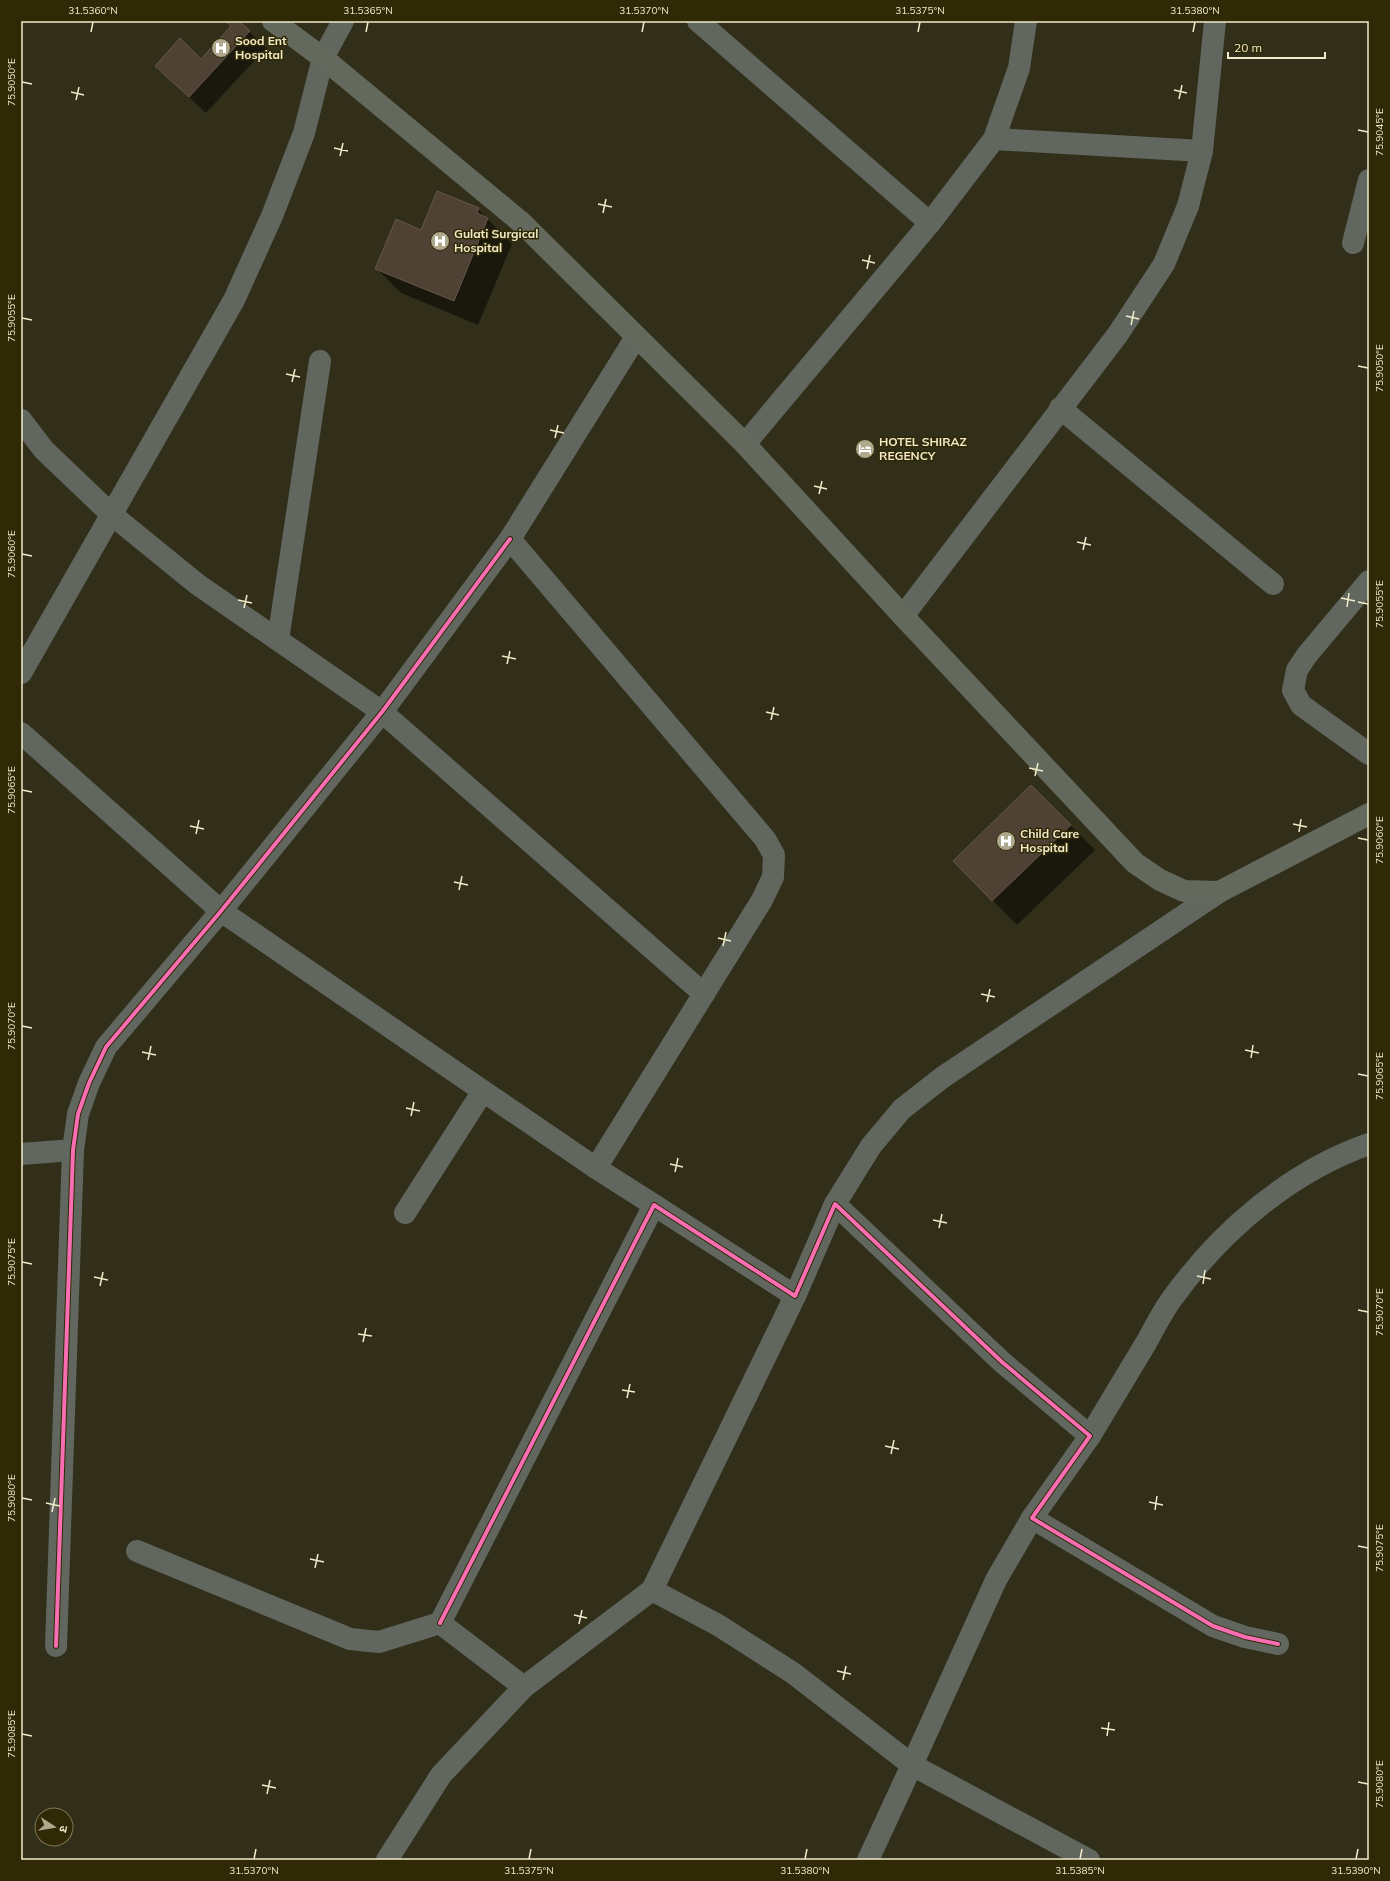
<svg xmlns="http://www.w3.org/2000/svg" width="1390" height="1881" font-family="Mulish,'Noto Sans Devanagari',sans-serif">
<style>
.shadow{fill:#0007}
.building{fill:#4f4235;stroke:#65584b}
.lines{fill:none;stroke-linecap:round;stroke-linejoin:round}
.street{stroke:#61675e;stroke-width:22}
.secondary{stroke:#63695c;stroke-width:22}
.cycleway-casing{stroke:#302906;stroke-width:6}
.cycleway{stroke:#f96db3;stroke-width:4}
.ticks{fill:none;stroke:#f1ebca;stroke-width:1.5}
.labels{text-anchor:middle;stroke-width:3;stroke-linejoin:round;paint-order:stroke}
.poi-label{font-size:12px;font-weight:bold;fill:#f1ebca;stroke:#302906;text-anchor:start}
.neatline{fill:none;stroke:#f1ebca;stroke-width:1.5}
.ticks-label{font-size:10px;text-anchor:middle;fill:#f1ebca}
</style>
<rect width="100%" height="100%" fill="#312e1a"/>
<g class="shadow">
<polygon points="226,21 238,21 266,48 206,113 156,66 201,60 232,27"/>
<polygon points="478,209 512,244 478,325 401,293 377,269 421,231"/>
<polygon points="1056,811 1095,850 1017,925 954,861"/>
</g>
<g class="building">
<polygon points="225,21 239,21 250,31 189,97 155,66 180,38 201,59 231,26"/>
<polygon points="437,191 479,208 477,213 488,218 454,301 375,269 396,219 421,230"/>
<polygon points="1031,785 1071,825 992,901 953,861"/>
</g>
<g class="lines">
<g class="street">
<polyline points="698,21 930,223"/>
<polyline points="994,139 1202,151"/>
<polyline points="1353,243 1369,180"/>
<polyline points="1060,408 1273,584"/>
<polyline points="21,420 44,450 111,514 197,584 382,712 704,994"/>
<polyline points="745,444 930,223 994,139 1019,68 1026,21"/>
<polyline points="1369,581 1307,655 1297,670 1293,690 1301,705 1369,754"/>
<polyline points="903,616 1118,334 1164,264 1188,206 1202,151 1215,21"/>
<polyline points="278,640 320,361"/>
<polyline points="21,673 234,300 272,216 304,133 323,58 343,21"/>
<polyline points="21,733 221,911 483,1091"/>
<polyline points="21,1154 73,1150"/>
<polyline points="596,1168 762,900 773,877 774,855 765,839 510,539 636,337"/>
<polyline points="835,1204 871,1146 902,1109 943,1077 1219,892"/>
<polyline points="405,1213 483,1091 596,1168 654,1205"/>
<path d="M 1090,1436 C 1109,1405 1127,1374 1146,1343 C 1155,1327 1163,1310 1174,1296 C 1222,1230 1291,1171 1369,1144"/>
<polyline points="137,1551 350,1639 379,1642 440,1623 524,1687"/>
<polyline points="652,1590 795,1296"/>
<polyline points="440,1623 654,1205 795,1296 835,1204 1002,1362 1090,1436 1032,1518 1213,1626 1245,1637 1278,1644"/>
<polyline points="56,1646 73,1150 78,1114 89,1083 106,1047 221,911 382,712 510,539"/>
<polyline points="387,1860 441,1775 524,1687 652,1590 718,1625 793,1673 912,1765 996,1580 1032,1518"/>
<polyline points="868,1860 912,1765 1089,1860"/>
</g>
<polyline class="secondary" points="273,21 323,58 522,223 745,444 903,616 1135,863 1160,880 1184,891 1219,892 1369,814"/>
<g class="cycleway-casing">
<g id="cycleway">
<polyline points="440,1623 654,1205 795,1296 835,1204 1002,1362 1090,1436 1032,1518 1213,1626 1245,1637 1278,1644"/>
<polyline points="56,1646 73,1150 78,1114 89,1083 106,1047 221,911 382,712 510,539"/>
</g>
</g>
<use href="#cycleway" class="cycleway"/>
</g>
<path class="ticks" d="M 91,32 L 93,22M 366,32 L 368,22M 642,32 L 644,22M 918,32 L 920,22M 1193,32 L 1195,22M 22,82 L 32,84M 1174,90 L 1187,93M 71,92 L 84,95M 1179,99 L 1182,85M 76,100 L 79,87M 1358,130 L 1368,132M 334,148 L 348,151M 340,156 L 343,143M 598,204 L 612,207M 603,213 L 606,199M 862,260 L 875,263M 867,269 L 870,255M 1126,316 L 1139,319M 22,318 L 32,320M 1131,325 L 1134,311M 1358,366 L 1368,368M 286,374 L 300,377M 292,382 L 295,369M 550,430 L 564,433M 555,438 L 558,425M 814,486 L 827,489M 819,494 L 822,481M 1077,542 L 1091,545M 1083,550 L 1086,537M 22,554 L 32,556M 1341,598 L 1355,601M 238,600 L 252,603M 1358,602 L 1368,604M 1347,607 L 1349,593M 244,608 L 247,595M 502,656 L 516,659M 507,664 L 510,651M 766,712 L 779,715M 771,720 L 774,707M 1029,768 L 1043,771M 1035,776 L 1038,763M 22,790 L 32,792M 1293,824 L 1307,827M 190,826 L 204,829M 1299,832 L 1301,819M 196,834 L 199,820M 1358,838 L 1368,840M 454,882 L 468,885M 459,890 L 462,876M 718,938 L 731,941M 723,946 L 726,932M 981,994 L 995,997M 987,1002 L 990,989M 22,1026 L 32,1028M 1245,1050 L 1259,1053M 142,1052 L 156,1055M 1251,1058 L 1253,1045M 148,1060 L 151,1046M 1358,1074 L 1368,1076M 406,1108 L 420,1111M 411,1116 L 414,1102M 670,1164 L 683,1167M 675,1172 L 678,1158M 933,1220 L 947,1223M 939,1228 L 942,1214M 22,1262 L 32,1264M 1197,1276 L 1211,1279M 94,1277 L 108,1280M 1203,1284 L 1205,1270M 100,1286 L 103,1272M 1358,1310 L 1368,1312M 358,1334 L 372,1336M 363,1342 L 366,1328M 622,1390 L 635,1392M 627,1398 L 630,1384M 885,1446 L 899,1449M 891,1454 L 894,1440M 22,1498 L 32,1500M 1149,1502 L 1163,1505M 46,1503 L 60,1506M 1155,1510 L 1157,1496M 52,1512 L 55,1498M 1358,1546 L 1368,1548M 310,1559 L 324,1562M 315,1568 L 318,1554M 574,1615 L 587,1618M 579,1624 L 582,1610M 837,1671 L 851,1674M 843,1680 L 846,1666M 1101,1728 L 1115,1730M 22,1734 L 32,1736M 1107,1736 L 1109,1722M 1358,1782 L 1368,1784M 262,1785 L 276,1788M 267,1794 L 270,1780M 254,1859 L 256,1849M 529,1859 L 531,1849M 805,1859 L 807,1849M 1080,1859 L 1082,1849M 1356,1859 L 1358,1849"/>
<defs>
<g id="hospital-disc" transform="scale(1)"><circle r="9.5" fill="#aea98c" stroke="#302906"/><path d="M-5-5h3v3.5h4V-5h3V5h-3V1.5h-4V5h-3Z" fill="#fff"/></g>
<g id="hotel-disc" transform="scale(1)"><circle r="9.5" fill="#aea98c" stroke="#302906"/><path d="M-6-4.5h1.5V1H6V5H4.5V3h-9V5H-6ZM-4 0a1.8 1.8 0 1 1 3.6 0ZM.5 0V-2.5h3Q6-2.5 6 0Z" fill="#fff"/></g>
</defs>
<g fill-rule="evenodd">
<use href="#hospital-disc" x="221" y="48"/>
<use href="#hospital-disc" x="440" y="241"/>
<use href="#hotel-disc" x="865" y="449"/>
<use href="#hospital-disc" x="1006" y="841"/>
</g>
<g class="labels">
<g class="poi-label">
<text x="235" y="45">Sood Ent<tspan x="235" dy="14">Hospital</tspan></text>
<text x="454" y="238">Gulati Surgical<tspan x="454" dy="14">Hospital</tspan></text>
<text x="879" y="446">HOTEL SHIRAZ<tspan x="879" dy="14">REGENCY</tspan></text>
<text x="1020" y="838">Child Care<tspan x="1020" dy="14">Hospital</tspan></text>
</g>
</g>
<rect width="1390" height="1881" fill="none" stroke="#302906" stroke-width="44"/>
<g transform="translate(54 1827) rotate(102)"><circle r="19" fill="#302906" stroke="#7d7754"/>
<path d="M0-3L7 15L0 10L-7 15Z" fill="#aea98c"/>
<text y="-6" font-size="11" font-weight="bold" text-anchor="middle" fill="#f1ebca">उ</text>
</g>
<path d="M1228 52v6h97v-6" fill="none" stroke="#f1ebca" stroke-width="2"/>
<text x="1234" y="52" font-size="12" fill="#f1ebca" stroke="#302906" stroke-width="3" paint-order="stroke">20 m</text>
<rect x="22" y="22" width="1346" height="1837" class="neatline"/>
<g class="ticks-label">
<text x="93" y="14">31.5360°N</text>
<text x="368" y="14">31.5365°N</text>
<text x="644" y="14">31.5370°N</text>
<text x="920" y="14">31.5375°N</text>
<text x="1195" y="14">31.5380°N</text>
<text transform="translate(11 82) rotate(-90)" y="4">75.9050°E</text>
<text transform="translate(1379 132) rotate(-90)" y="4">75.9045°E</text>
<text transform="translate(11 318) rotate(-90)" y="4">75.9055°E</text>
<text transform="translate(1379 368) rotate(-90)" y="4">75.9050°E</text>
<text transform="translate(11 554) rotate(-90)" y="4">75.9060°E</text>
<text transform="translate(1379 604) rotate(-90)" y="4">75.9055°E</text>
<text transform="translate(11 790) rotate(-90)" y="4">75.9065°E</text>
<text transform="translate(1379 840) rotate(-90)" y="4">75.9060°E</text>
<text transform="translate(11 1026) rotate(-90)" y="4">75.9070°E</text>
<text transform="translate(1379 1076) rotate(-90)" y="4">75.9065°E</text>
<text transform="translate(11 1262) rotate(-90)" y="4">75.9075°E</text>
<text transform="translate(1379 1312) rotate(-90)" y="4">75.9070°E</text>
<text transform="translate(11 1498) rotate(-90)" y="4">75.9080°E</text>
<text transform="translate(1379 1548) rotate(-90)" y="4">75.9075°E</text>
<text transform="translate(11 1734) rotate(-90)" y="4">75.9085°E</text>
<text transform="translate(1379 1784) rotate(-90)" y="4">75.9080°E</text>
<text x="254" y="1874">31.5370°N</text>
<text x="529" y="1874">31.5375°N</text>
<text x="805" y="1874">31.5380°N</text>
<text x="1080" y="1874">31.5385°N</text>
<text x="1356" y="1874">31.5390°N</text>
</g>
</svg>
